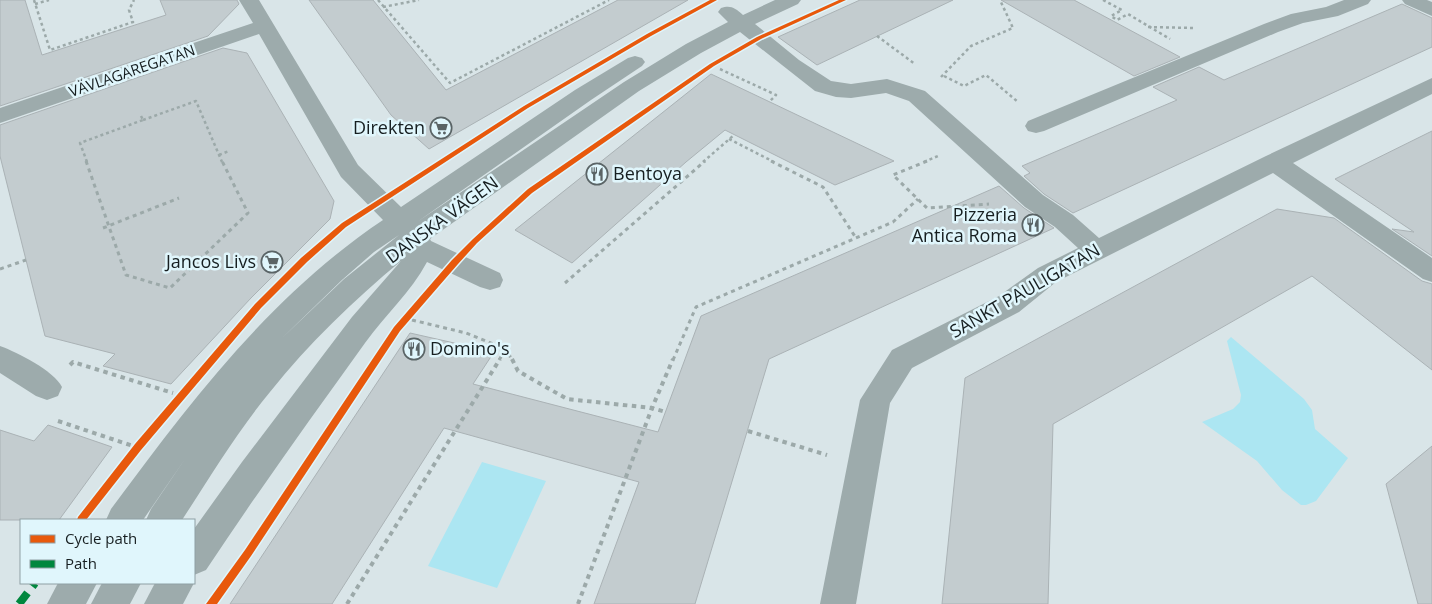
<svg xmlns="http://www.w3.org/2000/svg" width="1432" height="604" font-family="'Open Sans',sans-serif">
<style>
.green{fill:#ace6f2}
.building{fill:#c3cccf;stroke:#aab2b5}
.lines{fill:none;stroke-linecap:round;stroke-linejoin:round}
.path-far2{stroke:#9ca9a9;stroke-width:2.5;stroke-dasharray:3 3;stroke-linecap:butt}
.path-far1{stroke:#9ca9a9;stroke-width:3;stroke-dasharray:4 4;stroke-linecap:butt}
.path{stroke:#9ca9a9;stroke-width:4;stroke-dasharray:4.5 4.5;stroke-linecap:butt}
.minor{fill:#9dabac;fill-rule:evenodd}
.quiet{stroke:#00873e;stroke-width:8;stroke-dasharray:14 8;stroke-linecap:butt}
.cycleway-casing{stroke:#e0f6fc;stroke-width:3}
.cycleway{fill:#e8590c;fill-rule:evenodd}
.labels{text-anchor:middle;stroke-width:5;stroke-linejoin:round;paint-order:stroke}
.far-street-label{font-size:15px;fill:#161e20;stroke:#e0f6fc}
.poi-label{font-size:18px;fill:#161e20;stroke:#e0f6fc;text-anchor:end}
.street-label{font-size:18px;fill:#161e20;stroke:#e0f6fc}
</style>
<rect width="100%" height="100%" fill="#d9e5e8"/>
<g class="green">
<polygon points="1231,337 1304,399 1312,410 1315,429 1348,458 1316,501 1306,505 1301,505 1282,490 1257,461 1202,422 1233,409 1240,402 1241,395 1227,341"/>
<polygon points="482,462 546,481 497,588 428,566"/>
</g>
<g class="building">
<polygon points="0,0 25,0 42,55 166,15 160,0 237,0 239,4 208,36 0,106"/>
<polygon points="309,0 373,0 446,90 618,0 688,0 429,149 391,115"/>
<polygon points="860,0 953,0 817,65 778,37"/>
<polygon points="1001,0 1074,0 1180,57 1134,76"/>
<polygon points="1402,4 1432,18 1432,47 1073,213 1044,194 1024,176 1030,173 1022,166 1177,100 1153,87 1199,67 1224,80"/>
<polygon points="223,48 247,53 334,201 330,219 251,298 171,384 103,366 115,354 45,336 0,156 0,125"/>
<polygon points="711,74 894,161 835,185 725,130 686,162 572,263 515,230"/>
<polygon points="1432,131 1432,256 1392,229 1414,232 1335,179"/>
<polygon points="999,186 1024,208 1054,228 769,359 695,604 594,604 639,482 444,428 332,604 230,604 410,333 494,352 473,384 658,432 701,316"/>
<polygon points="1277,209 1334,218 1422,281 1432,284 1432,370 1312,276 1053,424 1048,604 942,604 965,378"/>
<polygon points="48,425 112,447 59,520 0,520 0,430 34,441"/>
<polygon points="1432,446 1432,604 1418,604 1386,484"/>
</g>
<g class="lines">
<g class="path-far2">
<polyline points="34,0 50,50 133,22 129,10 134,0"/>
<polyline points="378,0 450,83 609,0"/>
<polyline points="1103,0 1122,10 1111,16 1117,20 1128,14 1170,39"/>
<polyline points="35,4 49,0"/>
<polyline points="383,7 419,0"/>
<polyline points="1148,27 1194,28"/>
<polyline points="877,36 915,64"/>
<polyline points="720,69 776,95 769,102"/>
<polyline points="944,76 964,86 986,75 1018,102"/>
<polyline points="941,77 971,46 1013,28 1000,0"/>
<polyline points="141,116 143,120"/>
<polyline points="143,120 196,101 222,162"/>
<polyline points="729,139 774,162"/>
<polyline points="219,155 229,151"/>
<polyline points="87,162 80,143 143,120"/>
<polyline points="703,162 734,135"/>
<polyline points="924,162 938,156"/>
</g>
<g class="path-far1">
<polyline points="86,161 126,275 170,288 248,213 222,161"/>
<polyline points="771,161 823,187 856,238"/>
<polyline points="927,161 893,175 927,208 989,204"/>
<polyline points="103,228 179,198"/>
<polyline points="0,269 26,260"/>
<polyline points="565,283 705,161"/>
<polyline points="412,320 466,333 506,349 512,360"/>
<polyline points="499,360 506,349"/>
<polyline points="673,360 696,307 893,222 918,199"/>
</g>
<g class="path">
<polyline points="512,359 518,371 567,399 652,408 666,412"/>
<polyline points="70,365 73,362 173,393"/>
<polyline points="58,421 133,446"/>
<polyline points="748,431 827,455"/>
<polyline points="347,604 500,359"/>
<polyline points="578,604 652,408 673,359"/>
</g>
<g class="minor">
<path d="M 239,0 L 259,0 L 358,165 L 401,207 L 575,90 L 628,58 L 635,56 L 642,58 L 645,62 L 642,66 L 591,100 L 417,222 L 624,82 L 686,44 L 728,22 L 718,12 L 721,8 C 731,5 735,8 743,15 L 775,0 L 801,0 L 798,4 L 755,24 L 799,60 L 831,81 L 851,84 L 887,79 L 925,91 L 1043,195 L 1073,215 L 1099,238 L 1266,156 L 1432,78 L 1432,94 L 1293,163 L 1432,258 L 1432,282 L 1423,279 L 1273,173 L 1056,282 L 1019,312 L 912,368 L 890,403 L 856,604 L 820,604 L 860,400 L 892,350 L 999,296 L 1038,268 L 1078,248 L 1055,227 L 1025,207 L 909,101 L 886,93 L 851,98 L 836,97 L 815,91 L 740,32 L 701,53 L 639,91 L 430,239 L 431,241 L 500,273 L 503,280 L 500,287 L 490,290 L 480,287 L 427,262 C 411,292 385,315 365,343 C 311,418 257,493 206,570 L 194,575 L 194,529 L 242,462 L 352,317 L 401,261 C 354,300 308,344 270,392 C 237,432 210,477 182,520 L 146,520 L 151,509 L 185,459 L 143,520 L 106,520 L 111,509 C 191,401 271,295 383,220 L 341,177 L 259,34 L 0,123 L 0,108 L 253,23 ZM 399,235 L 344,279 L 279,341 L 342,280 L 374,252 Z"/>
<polygon points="1344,0 1371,0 1368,4 1338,16 1303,23 1278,32 1044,131 1036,133 1028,131 1025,126 1028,121 1264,24 1291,14 1326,7"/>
<polygon points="1402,0 1427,0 1432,2 1432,16 1405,4"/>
<path d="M 0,346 C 17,352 54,371 62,387 L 58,396 L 47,400 L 36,396 L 0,373 Z"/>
<polygon points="58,583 97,583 86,604 47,604"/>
<polygon points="102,583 141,583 130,604 91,604"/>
<polygon points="155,583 194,583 183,604 144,604"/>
</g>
<polyline class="quiet" points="19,604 35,583"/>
<g class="cycleway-casing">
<g id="cycleway">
<polygon points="710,0 717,0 651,36 528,108 346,227 307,262 261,308 141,450 86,520 77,520 78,517 135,444 255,304 301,258 342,223 524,106 647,34"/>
<polygon points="839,0 846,0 761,39 714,66 532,193 477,243 458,264 400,331 251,556 217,604 206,604 245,550 394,327 452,260 473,239 528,189 710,64 757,37"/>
</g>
</g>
<use href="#cycleway" class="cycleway"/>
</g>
<defs>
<g id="supermarket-ring" transform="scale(1.125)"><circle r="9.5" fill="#e0f6fc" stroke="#5a6466" stroke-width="1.5"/><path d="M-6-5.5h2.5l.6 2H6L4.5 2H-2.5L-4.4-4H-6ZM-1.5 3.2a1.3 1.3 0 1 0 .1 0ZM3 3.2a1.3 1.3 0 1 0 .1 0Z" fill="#5a6466"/></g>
<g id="restaurant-ring" transform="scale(1.125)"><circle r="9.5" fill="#e0f6fc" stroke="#5a6466" stroke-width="1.5"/><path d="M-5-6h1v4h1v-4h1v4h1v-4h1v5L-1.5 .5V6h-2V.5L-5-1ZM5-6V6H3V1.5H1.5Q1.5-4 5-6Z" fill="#5a6466"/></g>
</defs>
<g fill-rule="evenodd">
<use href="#supermarket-ring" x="441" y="128"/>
<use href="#restaurant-ring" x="597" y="174"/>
<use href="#restaurant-ring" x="1033" y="225"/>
<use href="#supermarket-ring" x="272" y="262"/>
<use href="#restaurant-ring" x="414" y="349"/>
</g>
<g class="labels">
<g class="far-street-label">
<text transform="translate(132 71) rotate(-19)" y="5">VÄVLAGAREGATAN</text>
</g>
<g class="poi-label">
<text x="425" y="134">Direkten</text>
<text x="613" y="180" text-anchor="start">Bentoya</text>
<text x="1017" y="221">Pizzeria<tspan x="1017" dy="21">Antica Roma</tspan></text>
<text x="256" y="268">Jancos Livs</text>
<text x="430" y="355" text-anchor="start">Domino's</text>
</g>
<g class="street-label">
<text transform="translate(442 220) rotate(-36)" y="6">DANSKA VÄGEN</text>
<text transform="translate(1025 291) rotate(-30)" y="6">SANKT PAULIGATAN</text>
</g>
</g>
<rect x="20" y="519" width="175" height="65" fill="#e0f6fc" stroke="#8fa0a4"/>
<rect x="30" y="535" width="25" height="8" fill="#e8590c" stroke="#8fa0a4"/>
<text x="65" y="544" font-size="15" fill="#161e20">Cycle path</text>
<rect x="30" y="560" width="25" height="8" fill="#00873e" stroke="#8fa0a4"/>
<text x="65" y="569" font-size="15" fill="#161e20">Path</text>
</svg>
